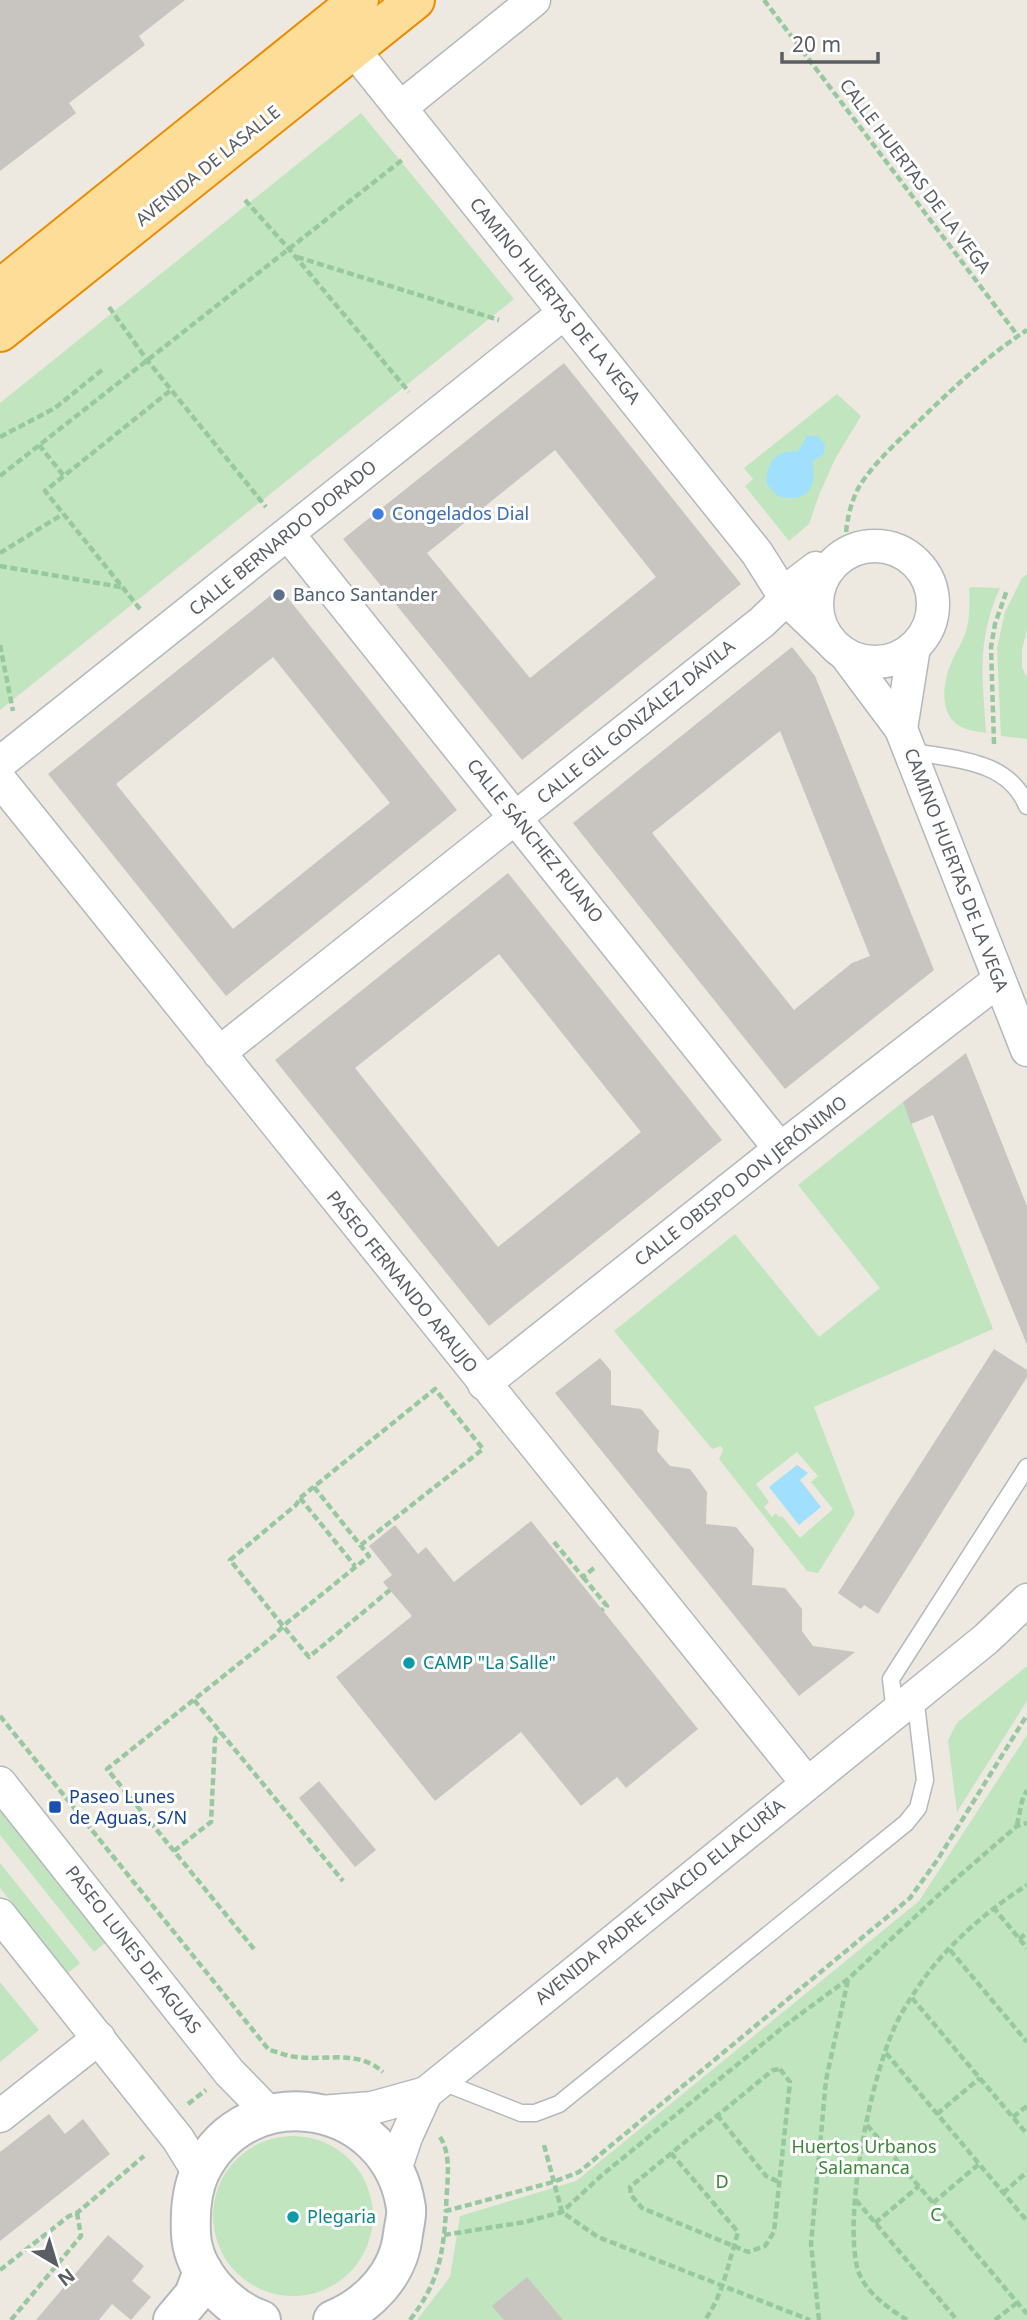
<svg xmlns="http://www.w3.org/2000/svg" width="1027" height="2320" font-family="'Noto Sans',sans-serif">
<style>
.green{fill:#c1e5be;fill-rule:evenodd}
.water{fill:#a0dffe}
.building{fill:#c8c4bf;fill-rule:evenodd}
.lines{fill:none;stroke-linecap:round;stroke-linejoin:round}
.service-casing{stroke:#b4b8bc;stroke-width:19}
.minor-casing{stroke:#b4b8bc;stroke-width:35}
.secondary-casing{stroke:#b3b7bc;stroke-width:42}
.trunk-casing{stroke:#ec8c02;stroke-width:42}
.path{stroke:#98c8a0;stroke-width:4.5;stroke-dasharray:7 3.5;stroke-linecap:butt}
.service{stroke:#fff;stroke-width:16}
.minor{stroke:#fff;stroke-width:32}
.secondary{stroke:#fff;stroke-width:38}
.trunk{stroke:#fddd97;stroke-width:38}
.shop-dot{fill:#3f7fe0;stroke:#fff;stroke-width:2.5}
.service-dot{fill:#5c6f8a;stroke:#fff;stroke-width:2.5}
.culture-dot{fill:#0f9aa8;stroke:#fff;stroke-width:2.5}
.transit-dot{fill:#1a4fb4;stroke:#fff;stroke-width:2.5}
.labels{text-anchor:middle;stroke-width:6;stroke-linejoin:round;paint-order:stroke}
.street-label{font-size:18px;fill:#5a5e62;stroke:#fff}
.shop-label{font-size:18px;fill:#366cbe;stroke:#fff;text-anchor:start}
.service-label{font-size:18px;fill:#4e5e75;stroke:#fff;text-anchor:start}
.culture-label{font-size:18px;fill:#0d838f;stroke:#fff;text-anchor:start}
.transit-label{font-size:18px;fill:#164399;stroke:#fff;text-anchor:start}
.park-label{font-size:18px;fill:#3a8636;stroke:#fff}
</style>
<rect width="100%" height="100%" fill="#ede9e1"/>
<g class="green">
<polygon points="361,113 514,299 0,710 0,403"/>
<polygon points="837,394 861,416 835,459 819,495 809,524 789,541 745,486 753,479 744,468"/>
<polygon points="1027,574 1027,630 1022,650 1022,667 1027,678 1027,739 1001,736 997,648 1005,612 1022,578"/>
<path d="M 972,587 L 1000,588 C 976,641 983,677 986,733 C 977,731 968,731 960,726 C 938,714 943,680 952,661 C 955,653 961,645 964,637 C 970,622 970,604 969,588 Z"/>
<path d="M 903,1102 L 993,1329 L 814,1407 L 855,1514 L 818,1573 L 807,1571 L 719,1459 L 723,1451 L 721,1446 L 712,1449 L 614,1331 L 735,1234 L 819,1337 L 880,1288 L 798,1185 ZM 797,1452 L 818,1476 L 811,1482 L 833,1509 L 800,1538 L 782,1516 L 779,1517 L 776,1513 L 772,1517 L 764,1507 L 769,1502 L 756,1484 Z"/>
<polygon points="1027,1666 1027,1701 957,1812 948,1741 955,1726 959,1721"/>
<polygon points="1027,1735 1027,2320 417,2320 450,2277 460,2216 576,2181 919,1901"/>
<polygon points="0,1811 105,1943 94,1952 0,1835"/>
<polygon points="0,1863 80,1963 68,1973 0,1888"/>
<polygon points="0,1982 39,2030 0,2062"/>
<circle cx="293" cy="2216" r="80"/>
</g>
<g class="water">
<path d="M 807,436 L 817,436 L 825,444 L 824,454 L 812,462 C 818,488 806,504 778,496 L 767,484 C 766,463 776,449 798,452 Z"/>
<polygon points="797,1465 808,1473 800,1480 821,1507 799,1525 769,1487"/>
</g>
<g class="building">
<polygon points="0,0 185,0 139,36 145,45 69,103 76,113 0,171"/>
<path d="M 564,363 L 741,584 L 522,760 L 343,539 ZM 555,450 L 656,577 L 530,678 L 427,553 Z"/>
<path d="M 280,588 L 457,810 L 226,996 L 48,774 ZM 273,657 L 390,803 L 233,929 L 116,784 Z"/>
<path d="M 792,647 L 815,676 L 934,970 L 785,1089 L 573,823 ZM 780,731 L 870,956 L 852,963 L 794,1010 L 652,833 Z"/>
<path d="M 508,873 L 722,1140 L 489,1326 L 275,1060 ZM 499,954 L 641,1132 L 498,1247 L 355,1068 Z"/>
<polygon points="966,1053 1027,1206 1027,1345 933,1115 911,1124 903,1102"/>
<polygon points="994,1349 1027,1370 1027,1377 878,1614 864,1605 861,1609 838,1593"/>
<polygon points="600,1358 611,1371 611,1405 641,1409 659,1431 657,1451 670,1466 690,1469 707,1492 706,1524 736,1527 754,1549 752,1585 785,1588 802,1609 802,1631 813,1646 855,1652 799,1696 555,1393"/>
<polygon points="531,1521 698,1729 626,1788 617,1777 581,1806 521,1732 435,1801 336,1677 412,1616 383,1582 392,1575 369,1546 395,1525 418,1554 426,1547 454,1582"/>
<polygon points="319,1781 376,1850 355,1867 299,1798"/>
<polygon points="49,2114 65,2134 83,2119 110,2154 0,2241 0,2152"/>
<polygon points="108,2235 144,2266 132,2281 151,2297 131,2320 112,2304 99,2320 36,2320"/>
<polygon points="527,2277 563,2320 504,2320 492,2306"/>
</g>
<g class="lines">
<g class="service-casing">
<g id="service">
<path d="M 910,751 C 954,760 1008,759 1027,806"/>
<polyline points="895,1712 891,1679 1027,1467"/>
<polyline points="440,2081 521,2113 535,2113 559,2104 906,1823 918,1808 925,1780 915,1696"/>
</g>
</g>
<g class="minor-casing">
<g id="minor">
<polyline points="353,49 757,553 786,599 827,638"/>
<polyline points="400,108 534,0"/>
<polyline points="288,534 780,1149"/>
<circle cx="875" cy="604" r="58"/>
<polyline points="845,654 901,729 1027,1050"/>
<polyline points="901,729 914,647"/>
<polyline points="0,763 564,313"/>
<polyline points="0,780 807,1783"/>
<polyline points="219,1053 762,622 786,599 790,588 816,568"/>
<polyline points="484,1384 780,1149 999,980"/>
<polyline points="0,1783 229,2072 270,2114"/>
<polyline points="0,1915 178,2139 199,2173"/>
<polyline points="320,2112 372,2108 426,2093"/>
<polyline points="0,2116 99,2038"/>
<polyline points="395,2170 406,2137 426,2093 986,1639 1027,1600"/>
</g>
</g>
<g class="secondary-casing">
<g id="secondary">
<polyline points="173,2320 194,2295 203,2271"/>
<path d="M 261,2320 C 227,2308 193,2272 191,2234 C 190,2213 191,2191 200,2172 C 249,2074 391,2101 406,2208 C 407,2216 404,2226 403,2234 C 399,2274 369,2305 333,2320"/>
</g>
</g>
<g class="trunk-casing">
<g id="trunk">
<polyline points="0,289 359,0"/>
<polyline points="0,332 415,0"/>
</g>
</g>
<g class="path">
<polyline points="764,0 1018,336"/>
<polyline points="245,200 289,249 409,392"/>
<polyline points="297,257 499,320"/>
<polyline points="109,307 147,360 266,507"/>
<polyline points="0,437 55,408 102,370"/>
<polyline points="39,445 64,476"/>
<polyline points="0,476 402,160"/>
<polyline points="0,553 63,514"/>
<path d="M 846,553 C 844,531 849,504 860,485 C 876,461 899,440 919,421 C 953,388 987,356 1027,330"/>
<polyline points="0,566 121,587"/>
<polyline points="140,609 45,491 171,390"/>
<polyline points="0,645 13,711"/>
<polyline points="994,744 991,647 995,624 1007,590"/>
<polyline points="314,1487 369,1556 283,1626 230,1560 296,1505 300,1498 435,1389 483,1449 361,1545"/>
<polyline points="300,1498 355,1566"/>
<polyline points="554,1542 583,1577 594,1568"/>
<polyline points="583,1577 607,1606 602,1610"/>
<polyline points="194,1700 343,1881"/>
<path d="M 0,1716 L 269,2050 C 278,2052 287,2056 296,2057 C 327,2061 357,2049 383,2072"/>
<polyline points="1017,1825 1022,1801 1027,1790"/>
<polyline points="174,1851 211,1822 215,1739 221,1732"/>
<polyline points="993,1907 1027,1948"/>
<polyline points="1019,1939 1027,1933"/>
<polyline points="254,1949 107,1769 275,1635 283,1626 309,1657 390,1590"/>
<polyline points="950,1950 1027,2042"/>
<polyline points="912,1998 1027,2134"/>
<polyline points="886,2053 1027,2221"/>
<polygon points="780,2069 790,2082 774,2232 765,2246 748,2252 642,2208 631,2195 630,2187 773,2070"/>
<polyline points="188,2104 206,2090"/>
<polyline points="937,2114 980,2078"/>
<polyline points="717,2115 766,2176 779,2182"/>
<polyline points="1013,2117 1027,2106"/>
<polyline points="867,2125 1027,2314"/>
<path d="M 440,2137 C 453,2156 446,2188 446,2211"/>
<polyline points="544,2145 562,2212 598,2237 810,2320"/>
<path d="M 671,2153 L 738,2232 C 729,2261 723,2295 705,2320"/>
<polyline points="1003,2193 1027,2172"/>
<polyline points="856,2200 957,2320"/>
<polyline points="933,2203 979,2164"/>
<polyline points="875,2223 919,2186"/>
<polyline points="444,2235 525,2222 562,2212 602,2175 787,2024 848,1979 958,1877 1017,1826 1027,1823"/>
<polyline points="0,2270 69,2216 77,2213 144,2156"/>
<polyline points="11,2320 81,2236 77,2213"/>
<path d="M 410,2320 C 438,2283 443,2257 446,2211 L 553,2182 L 579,2172 L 910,1898 L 938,1859 L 1027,1715"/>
<polyline points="819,2320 811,2244 826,2080 848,1980"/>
<path d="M 907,2320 C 888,2308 863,2291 857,2267 C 844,2210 871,2075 897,2022 C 905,2006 917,1988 928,1973 C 955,1938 990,1909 1027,1885"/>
<polyline points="995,2320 1018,2302"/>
</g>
<use href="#service" class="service"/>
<use href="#minor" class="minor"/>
<use href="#secondary" class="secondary"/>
<use href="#trunk" class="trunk"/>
</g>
<circle class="shop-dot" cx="378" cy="514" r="7"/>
<circle class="service-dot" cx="279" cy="595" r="7"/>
<g class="culture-dot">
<circle cx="409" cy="1663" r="7"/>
<circle cx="293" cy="2217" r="7"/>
</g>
<rect class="transit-dot" x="48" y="1800" width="14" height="14" rx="3.5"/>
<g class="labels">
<g class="street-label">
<text transform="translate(208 166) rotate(-39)" y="6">AVENIDA DE LASALLE</text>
<text transform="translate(915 176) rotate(53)" y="6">CALLE HUERTAS DE LA VEGA</text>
<text transform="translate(555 301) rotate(51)" y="6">CAMINO HUERTAS DE LA VEGA</text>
<text transform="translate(283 538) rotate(-39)" y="6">CALLE BERNARDO DORADO</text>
<text transform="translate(636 722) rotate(-39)" y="6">CALLE GIL GONZÁLEZ DÁVILA</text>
<text transform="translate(535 841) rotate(51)" y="6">CALLE SÁNCHEZ RUANO</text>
<text transform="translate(956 870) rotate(69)" y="6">CAMINO HUERTAS DE LA VEGA</text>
<text transform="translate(741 1181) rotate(-38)" y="6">CALLE OBISPO DON JERÓNIMO</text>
<text transform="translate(402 1282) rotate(51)" y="6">PASEO FERNANDO ARAUJO</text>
<text transform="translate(660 1902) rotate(-39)" y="6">AVENIDA PADRE IGNACIO ELLACURÍA</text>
<text transform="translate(133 1950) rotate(52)" y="6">PASEO LUNES DE AGUAS</text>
</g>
<g class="shop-label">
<text x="392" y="520">Congelados Dial</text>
</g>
<g class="service-label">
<text x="293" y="601">Banco Santander</text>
</g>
<g class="culture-label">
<text x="423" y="1669">CAMP "La Salle"</text>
<text x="307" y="2223">Plegaria</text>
</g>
<g class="transit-label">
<text x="69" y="1803">Paseo Lunes<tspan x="69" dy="21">de Aguas, S/N</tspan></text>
</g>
<g class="park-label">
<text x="864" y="2153">Huertos Urbanos<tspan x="864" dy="21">Salamanca</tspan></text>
<text x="722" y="2188">D</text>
<text x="936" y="2221">C</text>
</g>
</g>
<g transform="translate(56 2264) rotate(142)" stroke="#ffffff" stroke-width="5" paint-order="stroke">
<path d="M0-5L12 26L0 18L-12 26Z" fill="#5a5e62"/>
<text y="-10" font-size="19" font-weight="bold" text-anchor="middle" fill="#5a5e62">N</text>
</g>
<path d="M782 52v10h96v-10" fill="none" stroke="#5a5e62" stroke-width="3.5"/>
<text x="792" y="52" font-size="21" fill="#5a5e62" stroke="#ffffff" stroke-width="5" paint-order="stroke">20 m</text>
</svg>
